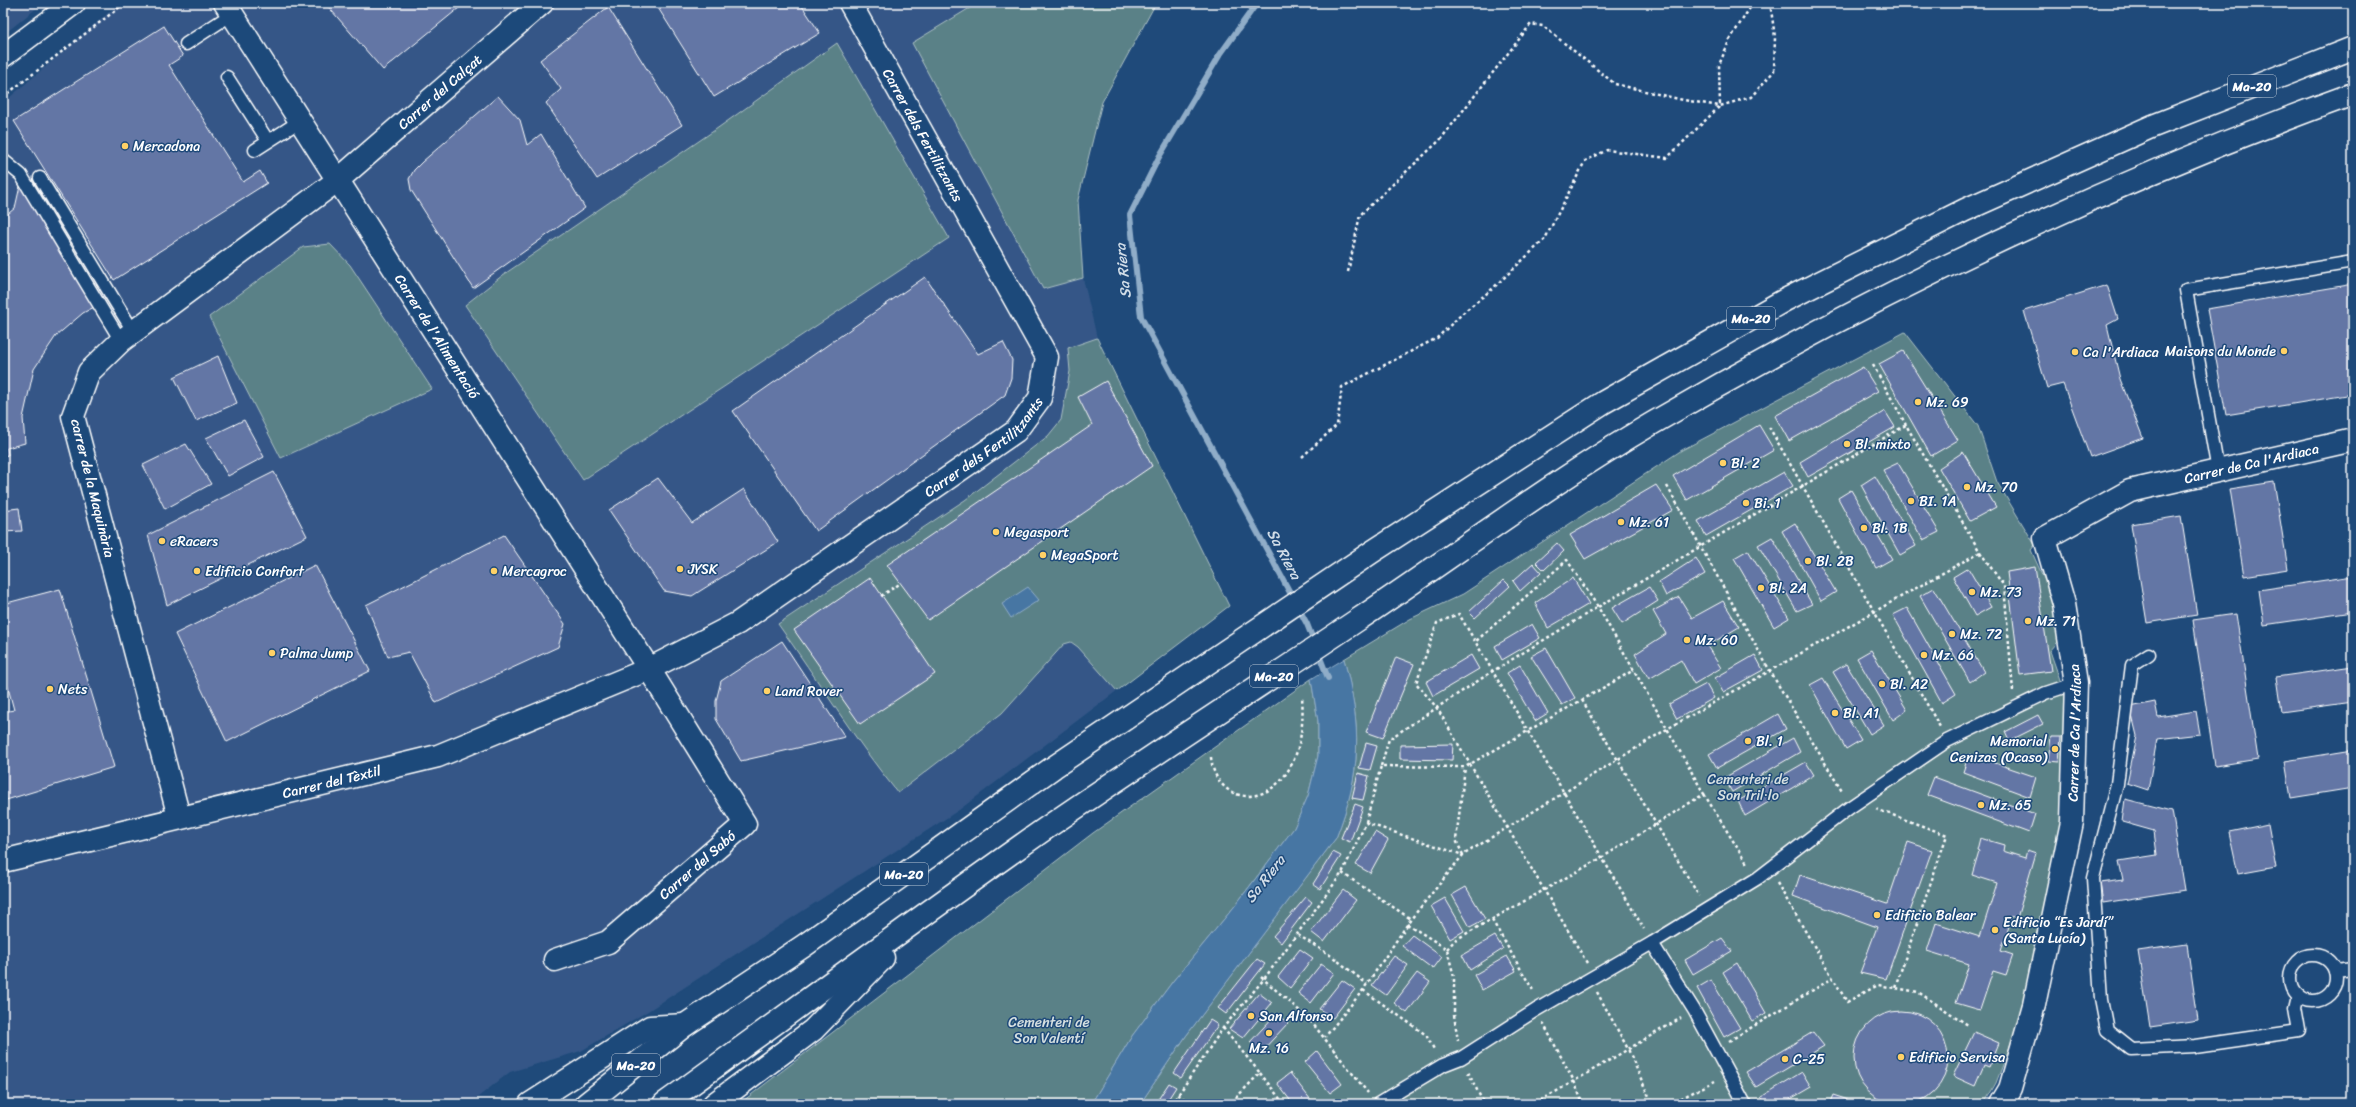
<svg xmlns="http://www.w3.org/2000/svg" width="2356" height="1107" font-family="Sriracha,sans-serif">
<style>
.built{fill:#345787}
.green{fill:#5a8187;stroke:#acc0c3}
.water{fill:#4676a3;stroke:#90adc8}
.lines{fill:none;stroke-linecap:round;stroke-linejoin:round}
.stream{stroke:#90adc8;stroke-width:6}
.building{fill:#6476a5;stroke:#fff}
.service-casing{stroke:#fff;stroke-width:15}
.minor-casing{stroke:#fff;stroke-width:25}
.tertiary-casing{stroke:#fff;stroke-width:25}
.motorway-casing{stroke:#fff;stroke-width:25}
.path{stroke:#fff;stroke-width:2.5;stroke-dasharray:3 3;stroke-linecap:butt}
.service{stroke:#1f4a7a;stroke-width:12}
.minor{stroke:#1f4a7a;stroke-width:22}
.tertiary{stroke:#1f4a7a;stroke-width:22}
.motorway{stroke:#1f4a7a;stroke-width:22}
.poi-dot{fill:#ffd166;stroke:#1f4a7a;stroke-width:1.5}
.labels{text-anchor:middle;stroke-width:3;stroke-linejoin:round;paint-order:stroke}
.shield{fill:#1f4a7a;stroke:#bcc9d7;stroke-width:1}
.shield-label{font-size:13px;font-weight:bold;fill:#fff}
.street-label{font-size:14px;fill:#fff;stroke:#1f4a7a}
.poi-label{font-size:14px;fill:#fff;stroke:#1f4a7a;text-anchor:start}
.park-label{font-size:14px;fill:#d6e0e1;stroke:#1f4a7a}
.water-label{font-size:15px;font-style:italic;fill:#d1dde8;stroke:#1f4a7a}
</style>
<rect width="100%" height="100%" fill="#1f4a7a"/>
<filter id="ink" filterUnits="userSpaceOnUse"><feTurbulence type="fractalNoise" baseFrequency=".025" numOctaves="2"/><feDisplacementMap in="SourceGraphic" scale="8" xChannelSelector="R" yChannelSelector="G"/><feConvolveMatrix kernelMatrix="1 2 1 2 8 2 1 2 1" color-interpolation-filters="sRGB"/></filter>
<g filter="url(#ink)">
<g class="built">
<polygon points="3,3 43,3 3,35"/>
<polygon points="120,3 1156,3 1102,102 1078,200 1083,278 1097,338 1229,606 959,810 648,1011 581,1051 510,1072 469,1104 3,1104 3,103"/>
</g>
<g class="green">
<polygon points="978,3 1156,3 1102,102 1078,200 1083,278 1043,289 912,43"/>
<polygon points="837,43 949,238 583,480 465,305 503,275 715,130"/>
<polygon points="330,244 350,265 432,389 281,458 209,317 303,247"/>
<path d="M 1905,332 L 1978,426 L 1997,482 L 2035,545 L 2031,550 L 2057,608 L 2064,635 L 2050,651 L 2066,697 L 2064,820 L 2047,909 L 2015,1033 L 1996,1083 L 1984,1104 L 1140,1104 L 1186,1036 L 1336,838 C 1362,772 1362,727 1344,659 L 1410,619 L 1463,594 L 1682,450 Z"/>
<path d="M 1097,338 L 1229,606 L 1117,691 L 1078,647 L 1071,642 L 1064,644 L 1002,713 L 898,793 C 854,739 818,680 778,624 L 965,500 L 1048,436 L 1061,420 L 1070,371 L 1068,348 Z"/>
<polygon points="1311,679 1318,721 1318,756 1308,796 1294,828 1234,907 1173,981 1132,1036 1091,1104 739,1104 1093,833"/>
</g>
<g class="water">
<polygon points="1028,587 1039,600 1011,618 1002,604"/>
<path d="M 1344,659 C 1362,727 1362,772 1336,838 L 1186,1036 L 1140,1104 L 1091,1104 L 1132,1036 L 1173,981 L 1234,907 L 1294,828 L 1308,796 L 1318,756 L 1318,721 L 1311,679 Z"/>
</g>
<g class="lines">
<polyline class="stream" points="1257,3 1219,56 1159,157 1130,215 1141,317 1307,624 1328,678"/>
</g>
<g class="building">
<polygon points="325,3 465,3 383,70"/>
<polygon points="655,3 800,3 820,33 714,97"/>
<polygon points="608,7 682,125 597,179 546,103 561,89 540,60"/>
<polygon points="164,26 183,56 169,65 243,182 260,171 267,183 114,280 14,121"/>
<polygon points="498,96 520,120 527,145 541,134 585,208 473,288 411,190 409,179 414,170 422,162"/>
<polygon points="20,186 96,306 83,313 56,336 34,369 23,418 25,443 7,448 8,455 3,456 3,218 15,208"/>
<polygon points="925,277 978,354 1003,342 1012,360 1011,378 1005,395 816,531 733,411"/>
<polygon points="2353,284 2353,394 2226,415 2207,309"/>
<polygon points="2107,285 2118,319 2107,325 2120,379 2143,438 2090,457 2063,384 2047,388 2024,311"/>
<polygon points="1903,351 1958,440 1931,456 1879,364"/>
<polygon points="218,356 237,403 196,421 174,377"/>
<polygon points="1863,367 1878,391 1789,441 1775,416"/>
<polygon points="1106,381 1152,466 928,620 887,565 1092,425 1078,397"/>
<polygon points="1885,411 1895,427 1808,477 1800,462"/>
<polygon points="244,420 264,457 228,476 206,438"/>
<polygon points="1759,425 1774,450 1687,500 1673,476"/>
<polygon points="186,444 211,484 165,509 143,465"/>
<polygon points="1963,452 1996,507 1970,521 1939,468"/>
<polygon points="1898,463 1939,532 1923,540 1883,470"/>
<polygon points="274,472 307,536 167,605 148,535"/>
<polygon points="1784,472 1793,486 1706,536 1698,521"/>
<polygon points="1875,476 1916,546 1900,555 1861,485"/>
<polygon points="658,478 692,523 744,489 778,542 692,596 664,591 609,510"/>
<polygon points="2274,482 2288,569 2244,576 2230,489"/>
<polygon points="1656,485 1673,510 1585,559 1570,535"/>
<polygon points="1851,490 1892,559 1876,568 1838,498"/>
<polygon points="19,508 22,531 3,532 3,510"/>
<polygon points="2181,516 2197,615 2147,623 2131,524"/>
<polygon points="1795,523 1836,592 1821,601 1782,531"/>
<polygon points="504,535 565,624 558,647 436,703 409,652 388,657 366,605"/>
<polygon points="1772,537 1812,604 1797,611 1758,545"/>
<polygon points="1557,543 1564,551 1544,570 1536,562"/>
<polygon points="1748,550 1789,618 1774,627 1734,558"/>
<polygon points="1696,558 1705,574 1666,596 1659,582"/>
<polygon points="1533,563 1541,572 1520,591 1513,581"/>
<polygon points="315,565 370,671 227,742 175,634"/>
<polygon points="2035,567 2051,671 2020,675 2007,572"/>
<polygon points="1968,568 1991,607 1975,616 1953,577"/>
<polygon points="2353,576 2353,612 2264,625 2259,590"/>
<polygon points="870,578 935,674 860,724 794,630"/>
<polygon points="1573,578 1589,604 1548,628 1535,603"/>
<polygon points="1504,580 1510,586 1475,618 1469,612"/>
<polygon points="1649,587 1658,601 1622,624 1612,608"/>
<polygon points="1934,588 1984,672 1970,682 1920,596"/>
<polygon points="60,589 114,767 3,801 3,712 14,710 3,669 3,604"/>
<polygon points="1679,597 1692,618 1723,601 1739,627 1707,646 1721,668 1694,684 1681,660 1649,679 1635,654 1666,634 1653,611"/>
<polygon points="1907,608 1956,694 1942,703 1893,615"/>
<polygon points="2236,614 2258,759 2215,766 2193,620"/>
<polygon points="1532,624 1540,638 1502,660 1495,646"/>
<polygon points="782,641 845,737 741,761 716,719 716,701 721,681"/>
<polygon points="1546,648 1575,698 1562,705 1531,656"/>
<polygon points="1871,650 1907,710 1893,720 1857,658"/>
<polygon points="1471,655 1479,669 1433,696 1426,682"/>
<polygon points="1755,655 1763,670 1723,692 1715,678"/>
<polygon points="1396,657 1414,664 1383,738 1366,732"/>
<polygon points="1846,664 1884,725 1870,734 1833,672"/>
<polygon points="1520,665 1548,713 1535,721 1507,673"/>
<polygon points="2353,666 2353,702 2281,712 2276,677"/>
<polygon points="1823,678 1861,740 1846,749 1810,685"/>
<polygon points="1706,684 1714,698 1677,719 1669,704"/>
<polygon points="2155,702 2158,717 2196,711 2200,734 2157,739 2148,790 2127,783 2137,736 2130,707"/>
<polygon points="1778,714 1786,729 1717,768 1709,754"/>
<polygon points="2038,715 2043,724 2009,741 2005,732"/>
<polygon points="2051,737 2061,737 2059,762 2048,761"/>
<polygon points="1793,738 1800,752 1732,792 1724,778"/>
<polygon points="1366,743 1377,746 1370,770 1359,768"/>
<polygon points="1453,744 1452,760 1400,759 1400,745"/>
<polygon points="2353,750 2353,788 2291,798 2285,761"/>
<polygon points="1969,754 2036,777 2030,797 1963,772"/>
<polygon points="1806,762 1814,775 1745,816 1738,801"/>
<polygon points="1358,773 1369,776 1363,800 1352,798"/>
<polygon points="1934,777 2035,814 2029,833 1927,795"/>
<polygon points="2125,799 2172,811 2185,890 2103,903 2100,883 2123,880 2119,861 2157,855 2154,831 2122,822"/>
<polygon points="1355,804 1363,807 1350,842 1341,838"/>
<polygon points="2268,824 2276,867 2238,874 2229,832"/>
<polygon points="1375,832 1388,840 1370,873 1356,865"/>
<polygon points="1980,838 2004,845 2003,851 2025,858 2027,850 2036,853 2017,918 2012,917 2001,951 2013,955 2006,975 1993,971 1980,1010 1956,1003 1969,964 1927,951 1936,923 1980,937 1997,883 1972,875 1979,851 1977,850"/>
<polygon points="1908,842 1932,850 1886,979 1860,973 1877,927 1793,896 1800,875 1887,904"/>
<polygon points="1333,852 1341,856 1320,889 1313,884"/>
<polygon points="1466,887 1485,919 1470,927 1452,895"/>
<polygon points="1343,890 1356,900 1324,942 1311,932"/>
<polygon points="1306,897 1312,902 1281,943 1273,936"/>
<polygon points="1445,898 1464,931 1450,939 1431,906"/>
<polygon points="1412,935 1442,957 1433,969 1402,946"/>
<polygon points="1495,936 1503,949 1470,970 1462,955"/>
<polygon points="1722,938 1732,951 1693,974 1685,960"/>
<polygon points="2187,944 2198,1020 2150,1027 2138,951"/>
<polygon points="1300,949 1313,958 1290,988 1278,977"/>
<polygon points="1394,956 1408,965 1386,995 1372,985"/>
<polygon points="1507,956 1516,971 1482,990 1474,975"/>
<polygon points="1257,959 1265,964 1226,1014 1218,1008"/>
<polygon points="1737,963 1766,1013 1752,1021 1723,972"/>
<polygon points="1321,964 1334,973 1311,1003 1298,993"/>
<polygon points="1417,973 1430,982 1407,1013 1394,1003"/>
<polygon points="1342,980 1355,989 1333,1018 1319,1009"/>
<polygon points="1711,980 1740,1028 1724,1037 1697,988"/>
<polygon points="1259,993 1272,1003 1243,1038 1229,1029"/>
<circle cx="1901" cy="1058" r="47"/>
<polygon points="1276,1014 1288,1023 1261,1052 1250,1042"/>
<polygon points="1210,1020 1218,1025 1181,1078 1174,1073"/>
<polygon points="1813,1032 1824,1046 1756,1087 1746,1072"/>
<polygon points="1974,1032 1999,1043 1989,1067 1984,1065 1975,1086 1953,1076"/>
<polygon points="1317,1051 1342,1084 1330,1093 1305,1062"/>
<polygon points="1802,1072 1811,1087 1782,1104 1766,1104 1761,1097"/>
<polygon points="1290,1073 1314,1104 1293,1104 1277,1083"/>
<polygon points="1169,1083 1176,1087 1165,1104 1155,1104"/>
<polygon points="1833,1095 1861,1104 1829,1104"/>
</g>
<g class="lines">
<g class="service-casing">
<g id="service">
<polyline points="186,44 232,14"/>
<polyline points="227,77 268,141"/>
<polyline points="255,150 300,121"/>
<polyline points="3,160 21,175 121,341"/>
<polyline points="40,178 133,331"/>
<polyline points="2218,471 2186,290 2353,262"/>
<polyline points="2149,654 2132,665 2117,784 2093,878 2101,999 2107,1030 2131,1049 2195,1046 2299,1031 2295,1008 2298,995"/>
<polyline points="1652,943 1694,1010 1745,1104"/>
<circle cx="2313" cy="978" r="23"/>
<polyline points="2335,971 2353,969"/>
<polyline points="1378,1104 1443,1065 1461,1058 1536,1010 1652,943 1758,878 1849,808 1947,741 2046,693 2076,683"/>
</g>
</g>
<g class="minor-casing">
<g id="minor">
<path id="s1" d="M 225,3 L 649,669 L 745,824 L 608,942 L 555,960"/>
<path id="s2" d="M 179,817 L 73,416 L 89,372 L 121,341 L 338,180 L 542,3"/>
<path id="s3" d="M 3,861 L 438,756 L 649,669 L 738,623 L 1016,431 L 1040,398 L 1047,357 L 850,3"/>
<path id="s4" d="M 2001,1104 L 2010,1089 L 2034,1005 L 2072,822 L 2076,683 L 2064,604 L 2045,538 L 2130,491 L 2353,440"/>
</g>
</g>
<g class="tertiary-casing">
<polyline id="tertiary" points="3,56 74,3"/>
</g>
<g class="motorway-casing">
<g id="motorway">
<polyline points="530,1104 650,1027 685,1025"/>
<polyline points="586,1104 685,1025 805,945 1054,767 1372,552 1604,402 1785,300 1965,210 2153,126 2353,48"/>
<path d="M 664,1104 C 790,1013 915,920 1042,831 C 1146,759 1252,691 1356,621 C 1455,555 1550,483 1653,423 C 1876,293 2110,182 2353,94"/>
<polyline points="714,1104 813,1030 883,958"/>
</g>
</g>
<g class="path">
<polyline points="3,97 125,3"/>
<polyline points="1348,272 1360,215 1440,140 1531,24 1543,26 1615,84 1683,100 1720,106 1751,97 1774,71 1775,37 1770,3"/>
<polyline points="1873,365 1906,425"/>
<polyline points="1769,427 1940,727"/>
<polyline points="1302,457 1337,425 1342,387 1437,338 1465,311 1491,290 1545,239 1585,161 1607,150 1667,158 1720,106 1719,65 1729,41 1753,3"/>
<polyline points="1667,486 1770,671 1843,793"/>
<polyline points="1980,552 2004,586 2013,691"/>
<polyline points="881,596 901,583"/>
<polyline points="1582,700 1699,896"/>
<path d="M 1211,757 C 1214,795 1252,809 1279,782 C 1301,760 1304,725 1302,696"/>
<polyline points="1381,766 1389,739 1493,671 1598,607 1567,560 1475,642"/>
<polyline points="1704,794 1748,865"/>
<polyline points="1876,809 1947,835 1895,988"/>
<polyline points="1366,822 1381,766 1465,767 1634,670"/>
<polyline points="1342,873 1411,919"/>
<polyline points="1777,883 1847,1002 1878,985 1918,992 1968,1025"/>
<polyline points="1492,920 1534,992"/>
<polyline points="1407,924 1447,949 1454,977 1454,1015 1458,1041"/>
<polyline points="1298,935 1333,957 1367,984"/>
<path d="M 1447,949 L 1455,940 L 1603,857 L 1704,794 C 1669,732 1634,670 1598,607 L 1906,425 L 1980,552 L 1667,729 L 1463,855 L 1456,840 L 1465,767"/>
<polyline points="1587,963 1437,708 1416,683 1437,623 1459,614 1644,929"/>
<polyline points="1261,977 1309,1019 1368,1093"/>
<polyline points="1363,990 1426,1035 1435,1051"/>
<polyline points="1597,992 1628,1049 1652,1104"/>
<polyline points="1543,1023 1574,1081 1583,1104"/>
<polyline points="1223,1028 1260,1073 1230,1104"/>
<polyline points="1729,1041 1833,978"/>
<polyline points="1468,1072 1484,1104"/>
<polyline points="1260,1073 1284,1104"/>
<polyline points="1178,1094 1190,1104"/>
<polyline points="1172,1104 1223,1028 1264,979 1342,873 1366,823 1463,855 1411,919 1363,990 1325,1037"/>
<polyline points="1535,1104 1681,1018"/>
<polyline points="1670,1104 1715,1081"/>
</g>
<use href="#service" class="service"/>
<use href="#minor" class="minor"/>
<use href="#tertiary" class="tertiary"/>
<use href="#motorway" class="motorway"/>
</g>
</g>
<g class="poi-dot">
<circle cx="125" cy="146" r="4"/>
<circle cx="2284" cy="351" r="4"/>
<circle cx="2075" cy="352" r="4"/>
<circle cx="1918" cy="402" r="4"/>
<circle cx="1847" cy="444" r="4"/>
<circle cx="1723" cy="463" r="4"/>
<circle cx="1967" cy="487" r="4"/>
<circle cx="1911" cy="501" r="4"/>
<circle cx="1746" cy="503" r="4"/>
<circle cx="1621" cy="522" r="4"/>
<circle cx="1864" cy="528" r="4"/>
<circle cx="996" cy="532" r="4"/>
<circle cx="162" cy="541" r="4"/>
<circle cx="1043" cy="555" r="4"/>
<circle cx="1808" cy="561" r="4"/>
<circle cx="680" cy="569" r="4"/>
<circle cx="197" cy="571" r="4"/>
<circle cx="494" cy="571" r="4"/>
<circle cx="1761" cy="588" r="4"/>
<circle cx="1972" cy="592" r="4"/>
<circle cx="2028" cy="621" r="4"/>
<circle cx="1952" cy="634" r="4"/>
<circle cx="1687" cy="640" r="4"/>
<circle cx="272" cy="653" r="4"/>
<circle cx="1924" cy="655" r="4"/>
<circle cx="1882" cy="684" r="4"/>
<circle cx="50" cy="689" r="4"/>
<circle cx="767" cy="691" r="4"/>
<circle cx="1835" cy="713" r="4"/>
<circle cx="1748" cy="741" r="4"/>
<circle cx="2055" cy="749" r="4"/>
<circle cx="1981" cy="805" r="4"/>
<circle cx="1877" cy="915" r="4"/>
<circle cx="1995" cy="930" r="4"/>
<circle cx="1251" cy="1016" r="4"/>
<circle cx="1269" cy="1033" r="4"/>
<circle cx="1901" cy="1057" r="4"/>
<circle cx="1785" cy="1059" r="4"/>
</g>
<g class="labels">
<g class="shield">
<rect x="2228" y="75" width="48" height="22" rx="3"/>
<rect x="1727" y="307" width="48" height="22" rx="3"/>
<rect x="1250" y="665" width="48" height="22" rx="3"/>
<rect x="880" y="863" width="48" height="22" rx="3"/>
<rect x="612" y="1054" width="48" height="22" rx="3"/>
</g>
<g class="shield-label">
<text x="2252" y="91">Ma-20</text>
<text x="1751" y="323">Ma-20</text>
<text x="1274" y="681">Ma-20</text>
<text x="904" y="879">Ma-20</text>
<text x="636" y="1070">Ma-20</text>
</g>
<g class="street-label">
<text dy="5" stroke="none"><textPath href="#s2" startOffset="911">Carrer del Calçat</textPath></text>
<text transform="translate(923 135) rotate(61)" y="5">Carrer dels Fertilitzants</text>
<text dy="5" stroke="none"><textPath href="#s1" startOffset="395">Carrer de l'Alimentació</textPath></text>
<text dy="5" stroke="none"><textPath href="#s3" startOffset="1079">Carrer dels Fertilitzants</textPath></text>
<text dy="5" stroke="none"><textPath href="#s4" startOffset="801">Carrer de Ca l'Ardiaca</textPath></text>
<text transform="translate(93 488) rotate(76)" y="5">carrer de la Maquinària</text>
<text dy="5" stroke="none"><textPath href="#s4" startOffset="381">Carrer de Ca l'Ardiaca</textPath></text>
<text dy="5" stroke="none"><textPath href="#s3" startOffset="338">Carrer del Tèxtil</textPath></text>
<text transform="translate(697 865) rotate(-41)" y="5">Carrer del Sabó</text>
</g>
<g class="poi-label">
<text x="133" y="151">Mercadona</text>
<text x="2276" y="356" text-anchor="end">Maisons du Monde</text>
<text x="2083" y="357">Ca l'Ardiaca</text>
<text x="1926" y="407">Mz. 69</text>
<text x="1855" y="449">Bl. mixto</text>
<text x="1731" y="468">Bl. 2</text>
<text x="1975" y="492">Mz. 70</text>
<text x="1919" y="506">BI. 1A</text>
<text x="1754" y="508">Bi. 1</text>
<text x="1629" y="527">Mz. 61</text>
<text x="1872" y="533">Bl. 1B</text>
<text x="1004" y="537">Megasport</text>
<text x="170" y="546">eRacers</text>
<text x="1051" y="560">MegaSport</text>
<text x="1816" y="566">Bl. 2B</text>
<text x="688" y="574">JYSK</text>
<text x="205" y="576">Edificio Confort</text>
<text x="502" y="576">Mercagroc</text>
<text x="1769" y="593">Bl. 2A</text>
<text x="1980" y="597">Mz. 73</text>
<text x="2036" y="626">Mz. 71</text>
<text x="1960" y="639">Mz. 72</text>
<text x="1695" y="645">Mz. 60</text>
<text x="280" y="658">Palma Jump</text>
<text x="1932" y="660">Mz. 66</text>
<text x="1890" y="689">Bl. A2</text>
<text x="58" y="694">Nets</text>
<text x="775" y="696">Land Rover</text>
<text x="1843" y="718">Bl. A1</text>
<text x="1756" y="746">Bl. 1</text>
<text x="2047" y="746" text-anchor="end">Memorial<tspan x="2047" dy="16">Cenizas (Ocaso)</tspan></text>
<text x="1989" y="810">Mz. 65</text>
<text x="1885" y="920">Edificio Balear</text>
<text x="2003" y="927">Edificio “Es Jardí”<tspan x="2003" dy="16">(Santa Lucía)</tspan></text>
<text x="1259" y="1021">San Alfonso</text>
<text x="1269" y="1053" text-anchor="middle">Mz. 16</text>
<text x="1909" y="1062">Edificio Servisa</text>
<text x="1793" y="1064">C-25</text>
</g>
<g class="park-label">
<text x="1748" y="784">Cementeri de<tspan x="1748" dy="16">Son Tril·lo</tspan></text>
<text x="1049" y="1027">Cementeri de<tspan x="1049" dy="16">Son Valentí</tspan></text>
</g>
<g class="water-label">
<text transform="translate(1123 271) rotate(-96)" y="5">Sa Riera</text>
<text transform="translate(1284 554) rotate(62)" y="5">Sa Riera</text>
<text transform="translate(1265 879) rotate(-52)" y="5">Sa Riera</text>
</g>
</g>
<rect width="2356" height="1107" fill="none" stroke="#1f4a7a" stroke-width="16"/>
<rect x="8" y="8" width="2340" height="1091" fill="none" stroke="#fff" stroke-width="1.5" filter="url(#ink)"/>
</svg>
